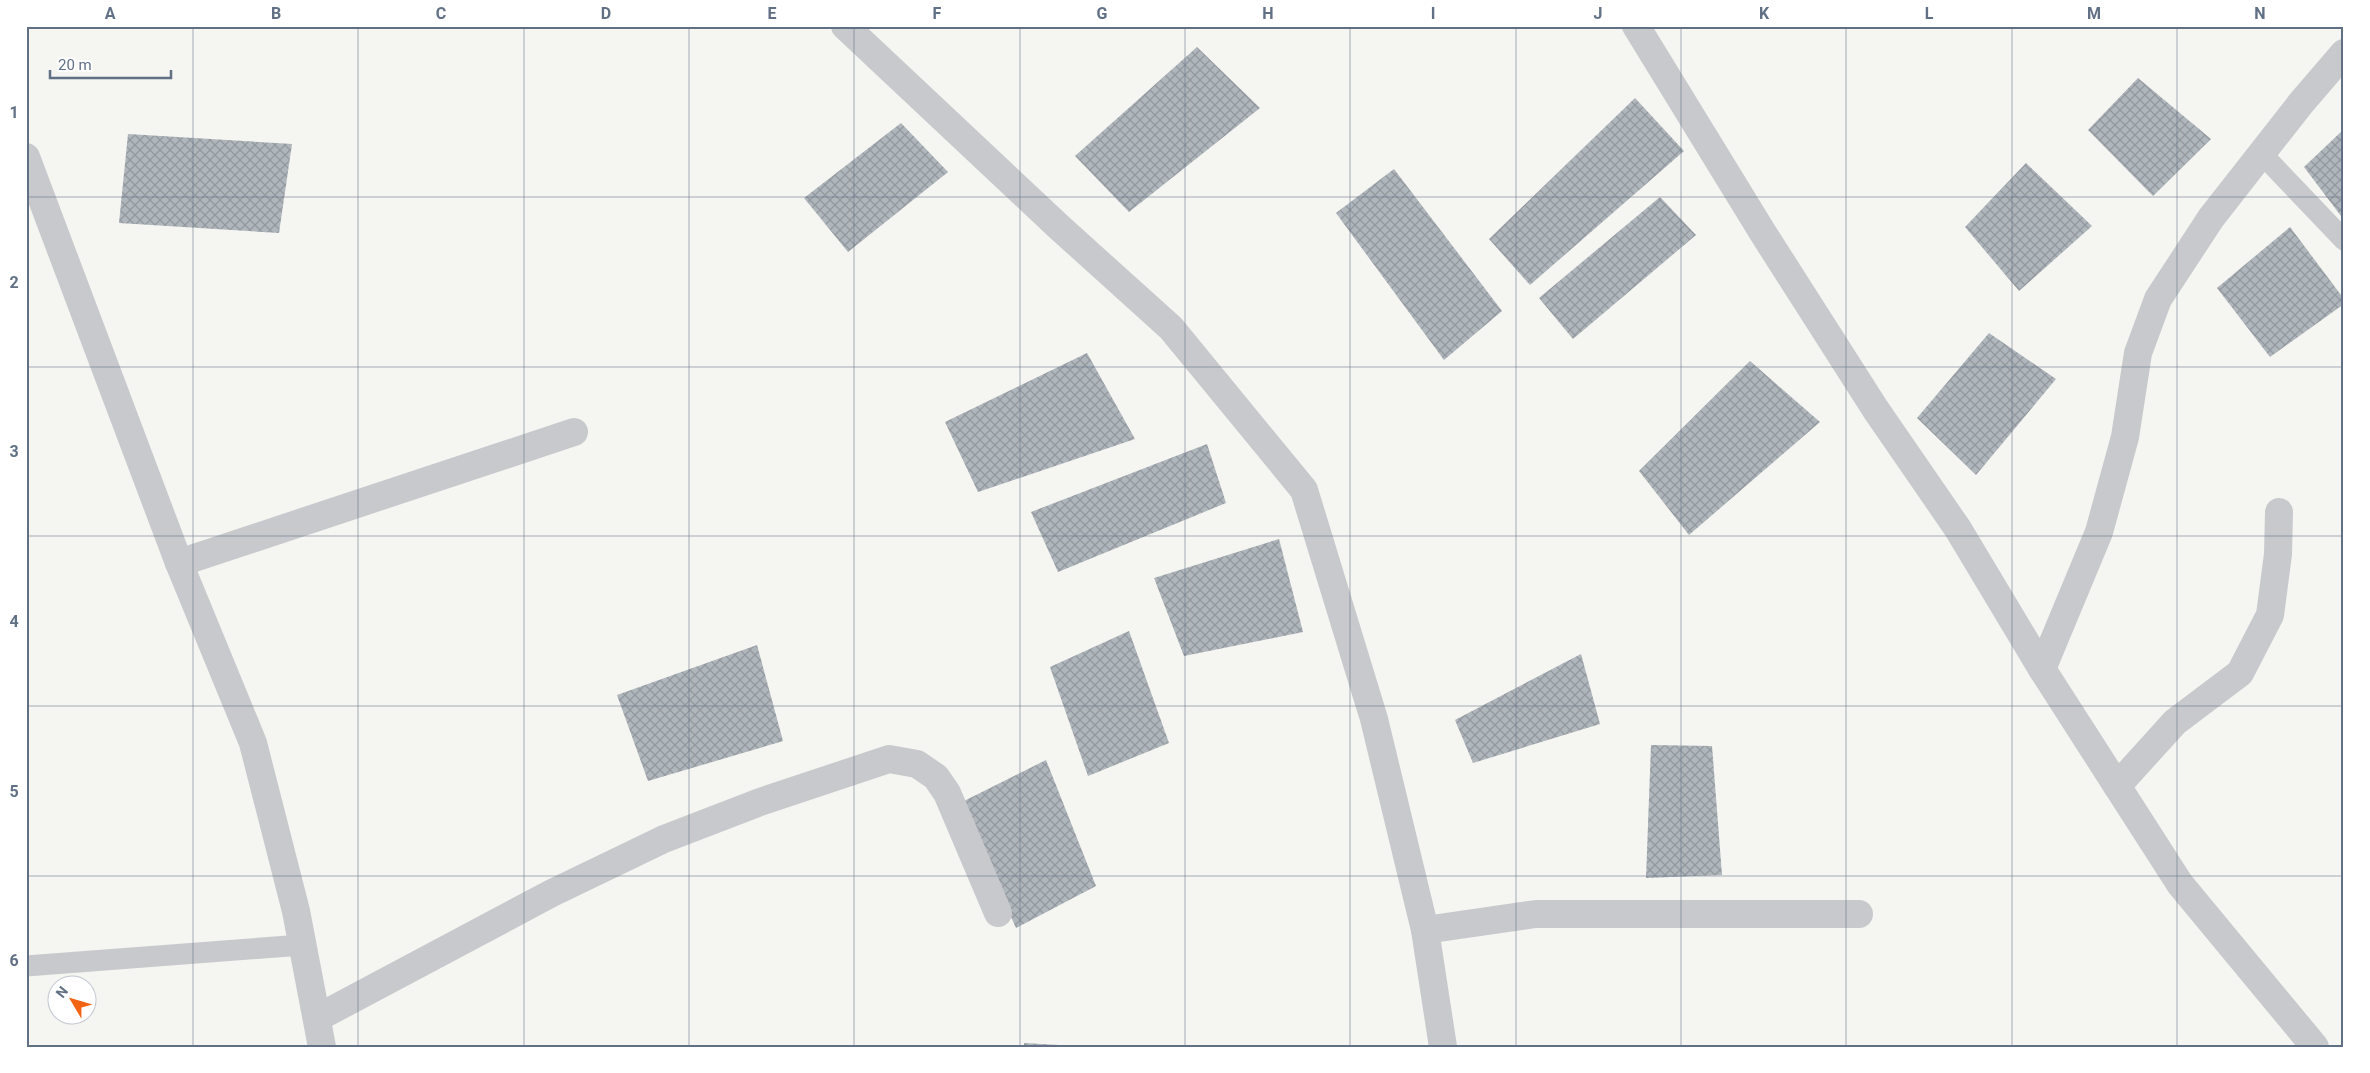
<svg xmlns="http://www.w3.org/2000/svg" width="2370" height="1073" font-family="Roboto,sans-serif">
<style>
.building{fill:url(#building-cross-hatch)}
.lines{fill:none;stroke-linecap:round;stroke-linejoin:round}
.lane{stroke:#c7c9cd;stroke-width:21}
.street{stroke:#c7c9cd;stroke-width:28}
.grid{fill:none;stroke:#617085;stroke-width:1;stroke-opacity:0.55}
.neatline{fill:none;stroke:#617085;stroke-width:2}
.grid-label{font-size:16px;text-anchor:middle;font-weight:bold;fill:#617085}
</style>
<defs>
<pattern id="building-cross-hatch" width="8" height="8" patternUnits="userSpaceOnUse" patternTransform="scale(1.25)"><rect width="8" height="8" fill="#afb6bc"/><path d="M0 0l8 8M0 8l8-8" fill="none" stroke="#92989e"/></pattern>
</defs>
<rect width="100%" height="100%" fill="#f5f5f1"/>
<g class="building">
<polygon points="1197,47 1260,108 1129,212 1075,156"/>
<polygon points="2138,78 2211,139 2153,196 2088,130"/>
<polygon points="1635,98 1684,151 1530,285 1489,239"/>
<polygon points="901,123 948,172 848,252 804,198"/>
<polygon points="2344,129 2344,220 2304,167"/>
<polygon points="128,134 292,144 279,233 119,223"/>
<polygon points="2026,163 2092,226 2019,291 1965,227"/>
<polygon points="1394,169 1502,311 1444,360 1336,213"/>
<polygon points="1660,197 1696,235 1573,339 1539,298"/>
<polygon points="2290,227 2344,299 2344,304 2270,357 2217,288"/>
<polygon points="1989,333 2056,379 1976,475 1917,418"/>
<polygon points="1087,353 1135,439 978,492 945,422"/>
<polygon points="1750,361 1820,422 1689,535 1639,471"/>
<polygon points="1207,444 1226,503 1058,572 1031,512"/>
<polygon points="1279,539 1303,632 1184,656 1154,578"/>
<polygon points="1129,631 1169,743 1088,776 1050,667"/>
<polygon points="757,645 783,741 648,781 617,695"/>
<polygon points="1581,654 1600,724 1473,763 1455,720"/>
<polygon points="1651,745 1712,746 1722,875 1646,878"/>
<polygon points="1046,760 1096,886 1016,928 960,803"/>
<polygon points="1024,1043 1059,1045 1059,1047 1024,1047"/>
</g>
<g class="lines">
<g class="lane">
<polyline points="2261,153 2344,240"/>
<polyline points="26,966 302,945"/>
</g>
<g class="street">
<polyline points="845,26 1059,227 1171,328 1304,490 1374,719 1425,930 1443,1047"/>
<polyline points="1636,26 1763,233 1876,410 1958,529 2042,669 2180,884 2315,1047"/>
<polyline points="26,157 179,563 253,743 296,911 322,1047"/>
<polyline points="179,563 574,432"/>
<polyline points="2042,669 2099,532 2125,437 2138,353 2158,299 2211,218 2301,103 2344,53"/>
<polyline points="2117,786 2175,722 2240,673 2270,615 2278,554 2279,512"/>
<polyline points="1425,930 1536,914 1859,914"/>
<polyline points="317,1018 552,893 664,839 760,802 889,759 917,764 936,777 947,793 998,913"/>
</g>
</g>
<path class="grid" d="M 193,26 L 193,1047M 358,26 L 358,1047M 524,26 L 524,1047M 689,26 L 689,1047M 854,26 L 854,1047M 1020,26 L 1020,1047M 1185,26 L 1185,1047M 1350,26 L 1350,1047M 1516,26 L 1516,1047M 1681,26 L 1681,1047M 1846,26 L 1846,1047M 2012,26 L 2012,1047M 2177,26 L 2177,1047M 26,197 L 2344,197M 26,367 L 2344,367M 26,536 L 2344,536M 26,706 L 2344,706M 26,876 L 2344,876"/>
<rect width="2370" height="1073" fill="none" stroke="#ffffff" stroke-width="55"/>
<g transform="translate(72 1000) rotate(308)"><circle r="24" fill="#ffffff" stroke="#c0c6ce"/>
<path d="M0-4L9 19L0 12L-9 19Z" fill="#f26414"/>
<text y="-8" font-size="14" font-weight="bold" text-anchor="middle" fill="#617085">N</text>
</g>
<path d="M50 70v8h121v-8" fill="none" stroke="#617085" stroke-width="2.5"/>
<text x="58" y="70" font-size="15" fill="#617085" stroke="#ffffff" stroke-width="4" paint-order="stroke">20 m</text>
<rect x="28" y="28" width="2314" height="1018" class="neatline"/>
<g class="grid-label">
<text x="110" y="19">A</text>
<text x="276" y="19">B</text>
<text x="441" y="19">C</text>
<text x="606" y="19">D</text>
<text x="772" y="19">E</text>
<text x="937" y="19">F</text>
<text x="1102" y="19">G</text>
<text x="1268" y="19">H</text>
<text x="1433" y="19">I</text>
<text x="1598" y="19">J</text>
<text x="1764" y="19">K</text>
<text x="1929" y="19">L</text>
<text x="2094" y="19">M</text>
<text x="2260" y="19">N</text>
<text x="14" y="118">1</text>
<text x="14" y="288">2</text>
<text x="14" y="457">3</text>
<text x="14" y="627">4</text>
<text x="14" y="797">5</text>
<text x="14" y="966">6</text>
</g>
</svg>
